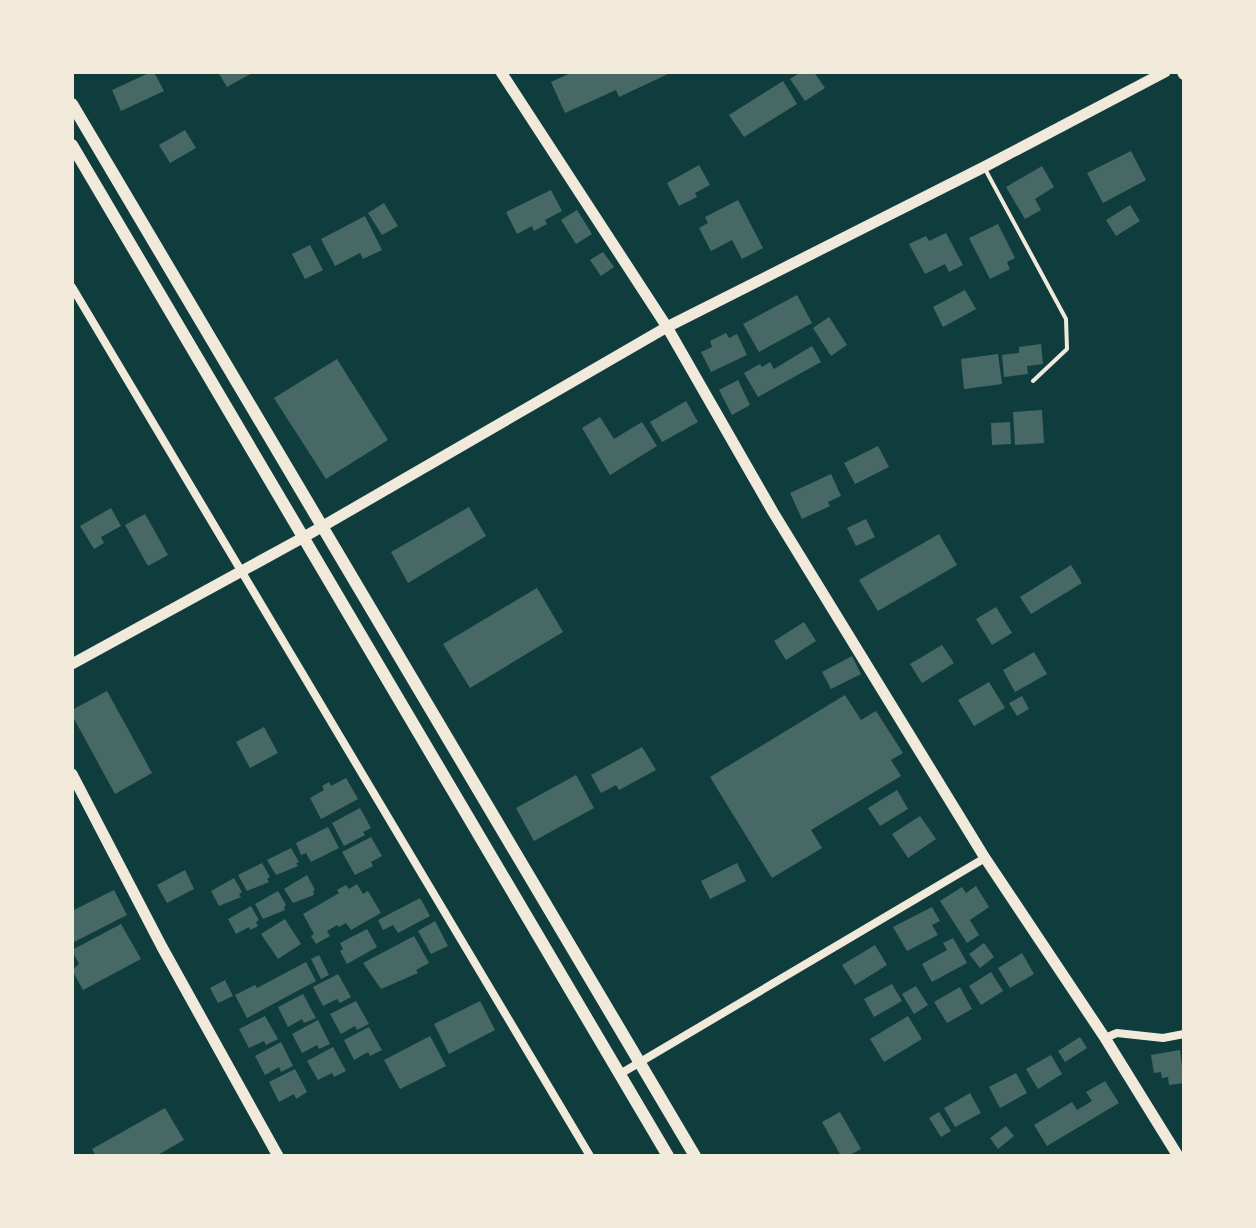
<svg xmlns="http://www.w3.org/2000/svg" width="1256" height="1228" font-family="Raleway,sans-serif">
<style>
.building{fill:#486865}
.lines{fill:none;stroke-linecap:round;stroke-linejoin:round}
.service{stroke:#f1e9da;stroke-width:4}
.minor{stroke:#f1e9da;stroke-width:8}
.tertiary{stroke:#f1e9da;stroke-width:11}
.secondary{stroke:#f1e9da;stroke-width:12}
</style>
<rect width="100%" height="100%" fill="#0f3d3e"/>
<g class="building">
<polygon points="151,72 154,72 164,91 121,111 112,90"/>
<polygon points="218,72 254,72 227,87"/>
<polygon points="573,72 667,72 668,74 619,97 616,90 565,113 551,82"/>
<polygon points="801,72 814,72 825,88 805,101 790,79"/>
<polygon points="783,81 797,104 744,137 729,115"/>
<polygon points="185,130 196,148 170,163 159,145"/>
<polygon points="1131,151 1146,180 1103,203 1087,173"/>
<polygon points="699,165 710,185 695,193 697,197 679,206 667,183"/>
<polygon points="1042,166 1054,187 1035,199 1041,210 1025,219 1006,187"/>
<polygon points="551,190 562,211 545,220 547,224 534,231 532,226 517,234 506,212"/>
<polygon points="738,200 763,248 742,259 732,240 711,251 699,228 708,223 705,217"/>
<polygon points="384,203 398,226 382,235 368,213"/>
<polygon points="1130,205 1140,221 1116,236 1106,220"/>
<polygon points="577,210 592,234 576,244 561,220"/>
<polygon points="365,216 382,250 363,259 360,253 335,266 321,239"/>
<polygon points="998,224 1015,258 1007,262 1010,269 990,279 969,238"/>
<polygon points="946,233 963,265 949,272 945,264 925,274 909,244 926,236 929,241"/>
<polygon points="310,245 323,270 305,279 292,254"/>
<polygon points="603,252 614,267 601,276 590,260"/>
<polygon points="965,290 976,309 943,327 933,307"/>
<polygon points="797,295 812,323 759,352 743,324"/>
<polygon points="829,317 847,345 831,356 813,328"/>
<polygon points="726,333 729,338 737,334 747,355 711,372 701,352 712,347 710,341"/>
<polygon points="1041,344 1043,364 1027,366 1028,374 1004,377 1002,355 1019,353 1019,347"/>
<polygon points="812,346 821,362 758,397 744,373 760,364 762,367 770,362 774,369"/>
<polygon points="998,354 1002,384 964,389 961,359"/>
<polygon points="337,359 388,440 326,479 274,398"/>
<polygon points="738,380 750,405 732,415 719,390"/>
<polygon points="686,401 698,422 662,442 650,422"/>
<polygon points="1042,410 1044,443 1015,445 1013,412"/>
<polygon points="600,417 614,439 642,422 657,446 610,475 582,428"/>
<polygon points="1010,422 1011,444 992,445 991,423"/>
<polygon points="878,446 889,467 855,484 844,463"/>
<polygon points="831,474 841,496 828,502 830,506 802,519 790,493"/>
<polygon points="469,507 486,536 408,583 391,552"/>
<polygon points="111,508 121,526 101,537 104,543 94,549 80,526"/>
<polygon points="145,514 168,555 148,566 125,525"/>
<polygon points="866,519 875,537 856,546 847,528"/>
<polygon points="939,534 957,565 878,611 859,580"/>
<polygon points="1071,565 1082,583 1031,614 1020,597"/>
<polygon points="537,588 563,632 470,688 443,644"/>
<polygon points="996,607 1012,633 992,645 976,619"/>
<polygon points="804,622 816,641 786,660 774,641"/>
<polygon points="942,645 954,663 922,683 910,664"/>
<polygon points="1034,652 1047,674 1015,692 1003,670"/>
<polygon points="852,656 861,674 831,689 822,672"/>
<polygon points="989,682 1005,708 974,726 958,700"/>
<polygon points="107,691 152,773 115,794 72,715 72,710"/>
<polygon points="845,695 861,720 876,711 903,753 891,760 901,776 811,830 822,848 772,878 710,777"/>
<polygon points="1022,696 1029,709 1017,716 1009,703"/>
<polygon points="264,727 278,753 250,768 236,742"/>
<polygon points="642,747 656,770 619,790 616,785 601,793 591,775"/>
<polygon points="576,775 594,808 534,841 516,808"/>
<polygon points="346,778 358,799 321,819 310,798 324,790 322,786 329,782 331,786"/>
<polygon points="897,790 908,809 880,826 868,808"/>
<polygon points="360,808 371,828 363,832 365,835 344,846 332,823"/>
<polygon points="920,816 936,839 908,858 892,834"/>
<polygon points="328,827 339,848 311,862 306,853 301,855 296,843"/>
<polygon points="371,837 382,856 371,862 373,866 355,875 342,852"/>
<polygon points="291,848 299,862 296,863 298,866 276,875 267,860"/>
<polygon points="262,863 270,877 267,879 269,882 247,891 238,875"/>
<polygon points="737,863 746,881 710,899 701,881"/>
<polygon points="185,870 194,889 167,903 157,885"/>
<polygon points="307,875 315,890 313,891 314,895 293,903 284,889"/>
<polygon points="234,878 242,892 239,894 241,897 219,906 211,891"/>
<polygon points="357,884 363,894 368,891 381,913 351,930 346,923 339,927 337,925 327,931 330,936 316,944 311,936 314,934 303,914 339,893 337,890 346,885 349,889"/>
<polygon points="976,886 989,907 970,920 979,935 967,943 940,901 962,887 966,893"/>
<polygon points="114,890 127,915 72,943 72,911"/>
<polygon points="278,891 286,905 284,907 285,910 263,919 255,904"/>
<polygon points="420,898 430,916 398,933 393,925 383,930 378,920"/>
<polygon points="251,906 259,920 256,922 258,926 250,930 249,927 236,934 228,919"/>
<polygon points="932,907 940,921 932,925 938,935 907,951 893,927"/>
<polygon points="285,919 301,944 278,959 261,934"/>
<polygon points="435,921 448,946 431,954 418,931"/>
<polygon points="121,924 141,959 83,990 72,970 79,964 72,950"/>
<polygon points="367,929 377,947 347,964 340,951 343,949 340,943"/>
<polygon points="414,936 429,963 416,970 418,973 381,989 363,963"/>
<polygon points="953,938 967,963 932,982 922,964 947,950 943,943"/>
<polygon points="984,943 994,957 980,968 969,954"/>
<polygon points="875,945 887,965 855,985 842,965"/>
<polygon points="1022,953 1034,974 1010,988 998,968"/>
<polygon points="319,955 329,975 321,979 311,959"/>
<polygon points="306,962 316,981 247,1018 235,995 255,985 257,988"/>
<polygon points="991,972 1003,991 981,1005 969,986"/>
<polygon points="338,974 351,997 340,1003 337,999 323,1006 313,987"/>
<polygon points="225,980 233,996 218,1003 210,988"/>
<polygon points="892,984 902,1001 874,1017 864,999"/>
<polygon points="916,986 928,1005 914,1014 902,994"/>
<polygon points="960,987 972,1009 947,1023 934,1002"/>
<polygon points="303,994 316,1018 304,1023 302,1019 288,1027 278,1007"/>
<polygon points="356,1001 369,1024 357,1030 355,1026 341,1034 330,1014"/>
<polygon points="480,1001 495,1030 449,1054 434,1024"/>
<polygon points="265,1016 278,1039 266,1045 264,1041 249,1048 239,1029"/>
<polygon points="908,1016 922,1039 884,1062 870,1039"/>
<polygon points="318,1020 330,1044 319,1049 317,1045 302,1053 292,1034"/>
<polygon points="369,1027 382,1050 370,1056 368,1052 354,1060 344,1040"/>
<polygon points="430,1036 446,1066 400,1089 384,1060"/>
<polygon points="1080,1037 1087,1048 1065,1062 1058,1051"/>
<polygon points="281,1042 293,1066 281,1072 279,1067 265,1075 255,1056"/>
<polygon points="333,1047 346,1071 334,1077 332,1073 318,1080 307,1061"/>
<polygon points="1180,1050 1184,1083 1169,1085 1168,1077 1162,1078 1161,1072 1154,1073 1151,1055"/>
<polygon points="1051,1055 1062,1074 1038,1089 1026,1069"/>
<polygon points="295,1069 307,1092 296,1099 294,1094 279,1102 269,1082"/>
<polygon points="1016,1073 1027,1093 1000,1108 989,1087"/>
<polygon points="1105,1081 1119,1103 1047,1146 1034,1125 1072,1102 1077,1110 1092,1101 1086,1092"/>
<polygon points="970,1093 981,1113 955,1127 944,1108"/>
<polygon points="165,1108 184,1140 156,1156 96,1156 92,1149"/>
<polygon points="840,1112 861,1149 848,1156 841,1156 822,1122"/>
<polygon points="939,1112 951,1131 941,1137 929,1118"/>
<polygon points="1006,1126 1014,1136 998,1149 990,1138"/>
</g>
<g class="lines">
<polyline class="service" points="985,169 1066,319 1067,349 1033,381"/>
<g class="minor">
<path d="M 72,287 C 244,577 419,865 590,1156"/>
<polyline points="1105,1038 1117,1033 1163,1038 1184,1034"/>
<polyline points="620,1074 985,858"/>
</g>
<g class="tertiary">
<polyline points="501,72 667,327 773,512 985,858 1105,1038 1178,1156"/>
<polyline points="72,664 304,537 667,327 984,167 1165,72"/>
<polyline points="72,774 162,947 278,1156"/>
</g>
<g class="secondary">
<polyline points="1183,72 1184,74"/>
<polyline points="72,104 695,1156"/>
<polyline points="72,145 668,1156"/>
</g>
</g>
<rect width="1256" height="1228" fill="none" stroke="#f1e9da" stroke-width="148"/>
</svg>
